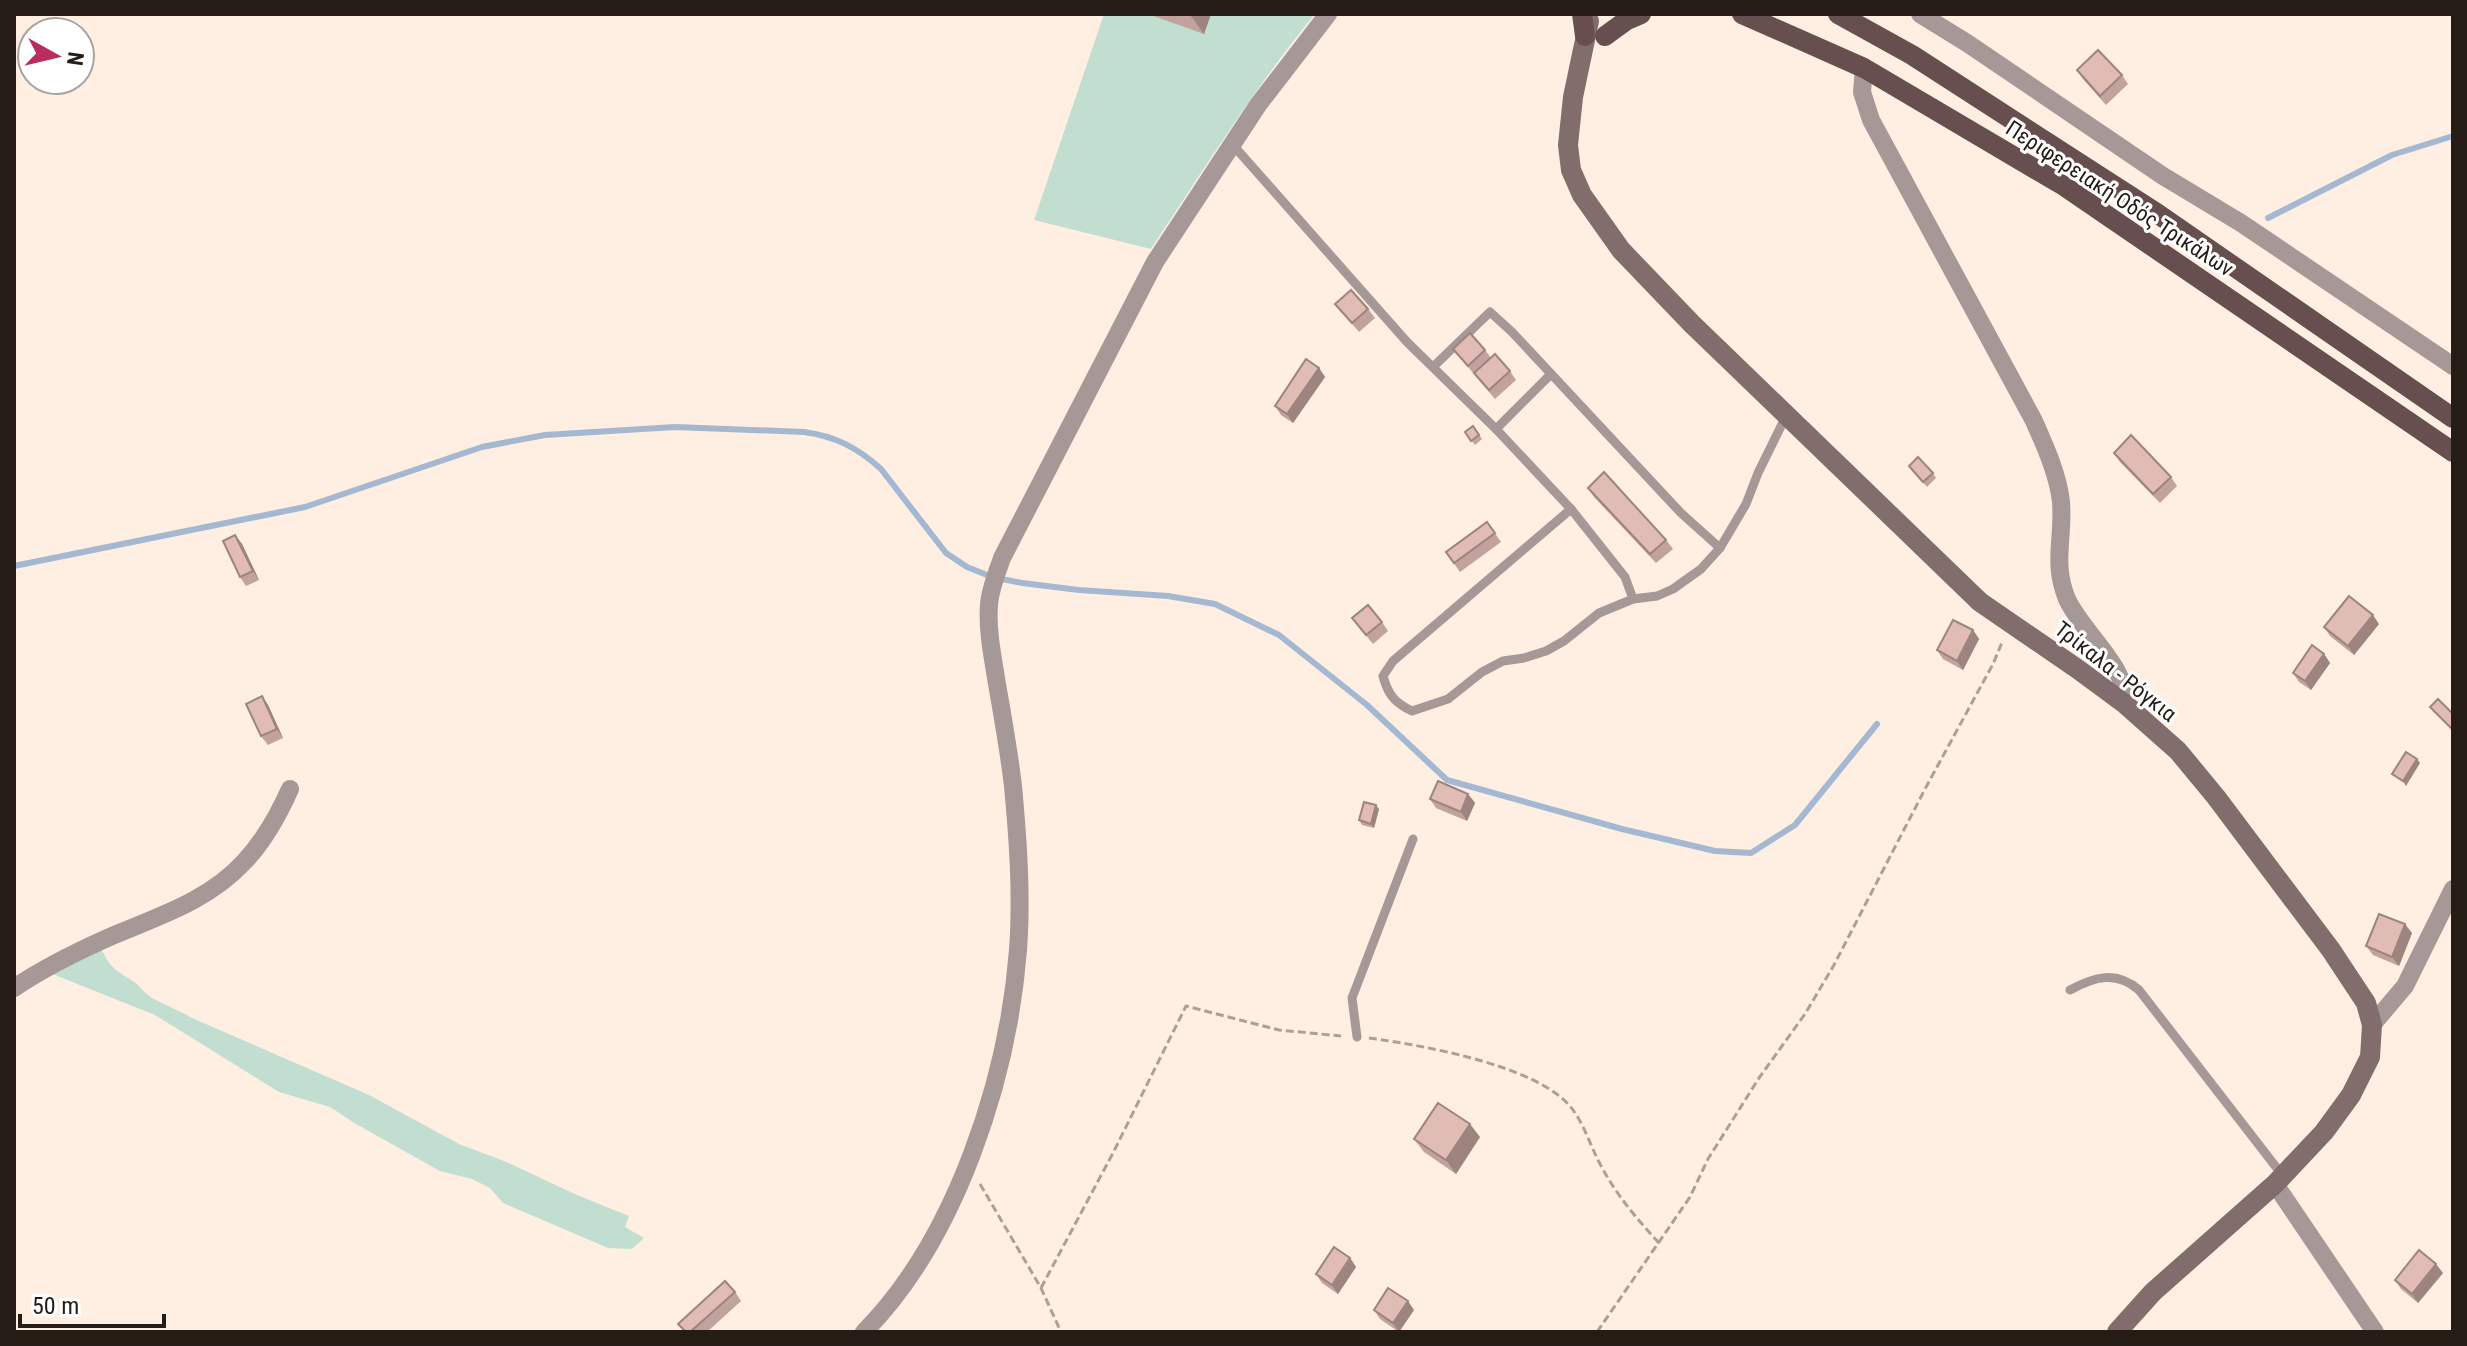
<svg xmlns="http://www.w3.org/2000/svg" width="2467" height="1346" font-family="'Roboto Condensed',sans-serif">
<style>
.green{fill:#c2ded0}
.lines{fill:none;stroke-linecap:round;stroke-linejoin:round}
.stream{stroke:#a4b8d2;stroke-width:6}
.path{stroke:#aca095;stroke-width:3;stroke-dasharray:8 4;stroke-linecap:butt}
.lane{stroke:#a69897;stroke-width:9}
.street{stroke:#a69897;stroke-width:18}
.secondary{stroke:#826d6d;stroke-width:20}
.primary{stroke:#674f4f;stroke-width:20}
.wall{fill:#c1a29c}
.shaded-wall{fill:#9d847f}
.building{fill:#e0bcb5;stroke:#9d847f;stroke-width:2}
.labels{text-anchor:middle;stroke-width:6;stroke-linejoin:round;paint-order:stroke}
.street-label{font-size:22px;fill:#251c15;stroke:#fff}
</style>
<rect width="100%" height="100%" fill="#feefe2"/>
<g class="green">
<path d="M 1104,14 L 1315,14 C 1254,88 1204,169 1151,249 L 1034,220 Z"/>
<path d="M 100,946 C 110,968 114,969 133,981 C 140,986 145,994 152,998 C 165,1005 179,1010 192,1018 L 369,1095 L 459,1144 L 504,1161 L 577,1195 L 629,1216 L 625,1227 L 644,1238 L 632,1249 L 608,1248 L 503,1203 L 490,1188 L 472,1179 L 440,1171 L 356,1124 L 330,1107 L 279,1092 L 155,1015 L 50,973 Z"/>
</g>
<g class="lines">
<g class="stream">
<polyline points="2268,218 2392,155 2453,136"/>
<path d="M 14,566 L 305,507 L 482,447 L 545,435 L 675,427 L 804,432 C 835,436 858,448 881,469 L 946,553 L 967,567 L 992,577 L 1022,583 L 1079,590 L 1168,596 L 1215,604 L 1279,635 L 1367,705 L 1447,780 L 1622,829 L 1715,851 L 1751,853 L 1795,825 L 1877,724"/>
</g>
<g class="path">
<path d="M 1369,1038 C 1421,1045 1542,1066 1573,1110 C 1584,1125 1590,1144 1598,1160 C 1614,1192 1635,1217 1659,1243"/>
<polyline points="980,1184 1041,1288 1061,1332"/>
<polyline points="1041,1288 1113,1153 1186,1006 1279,1030 1341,1036"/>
<polyline points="1597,1332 1690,1197 1708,1159 1759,1078 1805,1014 1834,965 1925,789 1993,664 2003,640"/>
</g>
<g class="lane">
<polyline points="1233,145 1407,342 1496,429 1571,509 1625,577 1633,599"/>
<polyline points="1434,366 1490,312 1512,332 1681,513 1720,548"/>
<polyline points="1496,429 1551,374"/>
<path d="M 1571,509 L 1393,661 L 1383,676 C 1388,695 1395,703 1412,711 L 1448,699 L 1482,672 L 1503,661 L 1524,658 L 1546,651 L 1564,641 L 1599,613 L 1633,599 L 1657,596 L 1673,589 L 1701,569 L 1720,548 L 1746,504 L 1758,473 L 1786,416"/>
<path d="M 2070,990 C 2094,977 2116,970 2139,990 L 2283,1176"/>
<polyline points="1357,1037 1352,998 1413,839"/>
</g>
<g class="street">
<polyline points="1920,14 1967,43 2163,176 2241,223 2453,366"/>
<path d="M 1864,68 L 1862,92 L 1871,120 L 2034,421 C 2045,446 2058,474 2061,502 C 2064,538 2052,563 2067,599 C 2081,631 2130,669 2125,704"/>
<path d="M 14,988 C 45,967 78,951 112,936 C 159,916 208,901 244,862 C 264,841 278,816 290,789"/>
<polyline points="2372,1025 2405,986 2453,889"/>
<polyline points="2275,1184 2375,1332"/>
<path d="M 864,1332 C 956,1239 1008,1079 1018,950 C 1022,896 1018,840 1013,786 C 1009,752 1003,718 997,684 C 993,658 987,631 989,605 C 990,589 997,573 1002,558 L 1155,262 L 1258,105 L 1328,14"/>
</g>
<polyline class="secondary" points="1589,21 1573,97 1568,145 1571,170 1582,195 1621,250 1692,324 1980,602 2079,670 2125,704 2178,751 2216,797 2331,950 2366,1003 2372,1025 2370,1057 2351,1095 2324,1132 2275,1184 2153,1292 2117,1332"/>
<g class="primary">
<polyline points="1582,14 1585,36"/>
<polyline points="1742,14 1864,68 2064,186 2453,452"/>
<polyline points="1838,14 1912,55 2158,214 2453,418"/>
<polyline points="1605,36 1627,20 1641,14"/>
</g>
</g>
<g class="wall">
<polygon points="1148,14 1211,14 1204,34"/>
<polygon points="2077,70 2122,75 2128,84 2106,105 2083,79"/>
<polygon points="1335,304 1368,309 1375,318 1359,332"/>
<polygon points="1453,349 1485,350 1491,358 1510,371 1516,380 1495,399"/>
<polygon points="1319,368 1325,377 1293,423 1281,415 1275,406"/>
<polygon points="1473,426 1482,439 1475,445 1465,432"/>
<polygon points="2114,453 2171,477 2177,486 2160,503 2120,462"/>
<polygon points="1909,466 1933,473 1936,478 1927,487"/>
<polygon points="1588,488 1666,540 1673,549 1656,563 1594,497"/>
<polygon points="1487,522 1501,542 1460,572 1446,552"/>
<polygon points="235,535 242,544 259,580 246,586 240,577"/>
<polygon points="1352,618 1382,622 1388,631 1373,644"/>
<polygon points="2379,624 2354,655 2330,636 2324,627"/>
<polygon points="1973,630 1979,639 1963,670 1943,659 1937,650"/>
<polygon points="2324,654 2330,663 2311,690 2299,682 2293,673"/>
<polygon points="262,696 268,705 283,738 268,745 261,736"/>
<polygon points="1468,794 1475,803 1467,821 1436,808 1430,799"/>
<polygon points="1379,809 1374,828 1362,825 1359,820"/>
<polygon points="2412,933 2399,966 2373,955 2366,946"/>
<polygon points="1480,1137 1456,1174 1424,1152 1414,1139"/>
<polygon points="1350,1258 1356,1267 1338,1294 1322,1283 1316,1274"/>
<polygon points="2443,1273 2418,1303 2401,1289 2395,1280"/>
<polygon points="735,1292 741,1301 707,1332 684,1332 678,1324"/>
<polygon points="1374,1310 1414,1310 1399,1332 1380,1319"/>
</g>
<g class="shaded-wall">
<polygon points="1192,14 1211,14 1204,34 1191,16"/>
<polygon points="1319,368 1325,377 1293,423 1287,414"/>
<polygon points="235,535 242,544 259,580 253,571"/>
<polygon points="2373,615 2379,624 2354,655 2348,646"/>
<polygon points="1973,630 1979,639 1963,670 1957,661"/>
<polygon points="2324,654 2330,663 2311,690 2305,681"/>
<polygon points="262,696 268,705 283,738 277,729"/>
<polygon points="2417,759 2420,763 2406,786 2403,781"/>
<polygon points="1468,794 1475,803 1467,821 1461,812"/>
<polygon points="1376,805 1379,809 1374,828 1371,824"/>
<polygon points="2405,924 2412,933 2399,966 2392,957"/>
<polygon points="1470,1124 1480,1137 1456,1174 1446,1160"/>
<polygon points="1350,1258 1356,1267 1338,1294 1332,1285"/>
<polygon points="2436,1264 2443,1273 2418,1303 2412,1294"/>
<polygon points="1408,1301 1414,1310 1399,1332 1393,1323"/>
</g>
<g class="building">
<polygon points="2098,50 2122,75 2100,96 2077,70"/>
<polygon points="1351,290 1368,309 1352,323 1335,304"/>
<polygon points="1470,333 1485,350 1468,366 1453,349"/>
<polygon points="1495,354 1510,371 1489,390 1474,373"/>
<polygon points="1306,359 1319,368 1287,414 1275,406"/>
<polygon points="1473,426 1479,435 1471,441 1465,432"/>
<polygon points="2131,435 2171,477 2153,494 2114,453"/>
<polygon points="1918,457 1933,473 1923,482 1909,466"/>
<polygon points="1604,472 1666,540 1650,554 1588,488"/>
<polygon points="1487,522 1495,533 1454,563 1446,552"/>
<polygon points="235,535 253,571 240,577 223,541"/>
<polygon points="2349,596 2373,615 2348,646 2324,627"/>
<polygon points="1368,605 1382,622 1366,635 1352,618"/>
<polygon points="1953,620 1973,630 1957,661 1937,650"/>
<polygon points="2312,645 2324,654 2305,681 2293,673"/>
<polygon points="262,696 277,729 261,736 246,704"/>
<polygon points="2438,699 2453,714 2453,730 2430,707"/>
<polygon points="2406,752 2417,759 2403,781 2392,774"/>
<polygon points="1438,781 1468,794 1461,812 1430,799"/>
<polygon points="1364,802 1376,805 1371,824 1359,820"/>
<polygon points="2379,914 2405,924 2392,957 2366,946"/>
<polygon points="1438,1103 1470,1124 1446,1160 1414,1139"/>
<polygon points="1334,1247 1350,1258 1332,1285 1316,1274"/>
<polygon points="2419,1250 2436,1264 2412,1294 2395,1280"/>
<polygon points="725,1281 735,1292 690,1332 686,1332 678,1324"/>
<polygon points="1388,1288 1408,1301 1393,1323 1374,1310"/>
</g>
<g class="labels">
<g class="street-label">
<text transform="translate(2120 198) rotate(33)" y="8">Περιφερειακή Οδός Τρικάλων</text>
<text transform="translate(2116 671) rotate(38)" y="8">Τρίκαλα - Ρόγκια</text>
</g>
</g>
<rect width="2467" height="1346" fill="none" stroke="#251c15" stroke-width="32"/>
<g transform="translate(56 56) rotate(98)"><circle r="38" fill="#ffffff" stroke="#a8a4a1" stroke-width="2"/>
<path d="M0-6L14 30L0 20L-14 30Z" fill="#ba2d61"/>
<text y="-12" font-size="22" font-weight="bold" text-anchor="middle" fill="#251c15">N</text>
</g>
<path d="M20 1314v12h144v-12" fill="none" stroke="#251c15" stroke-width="4"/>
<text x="32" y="1314" font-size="24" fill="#251c15" stroke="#ffffff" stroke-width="6" paint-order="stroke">50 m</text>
</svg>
